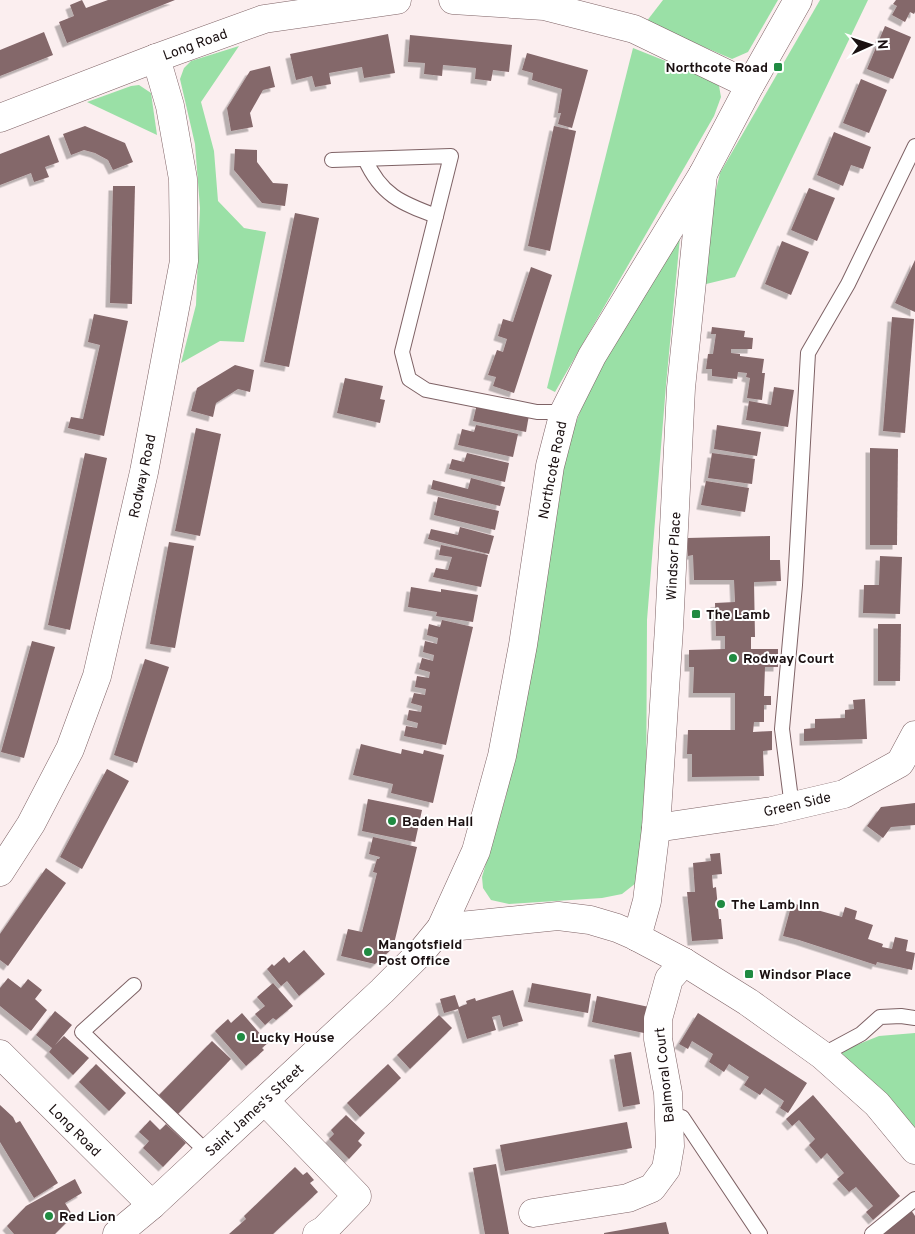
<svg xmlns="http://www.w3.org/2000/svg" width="915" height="1234" font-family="Overpass,sans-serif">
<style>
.green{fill:#9ae0a6}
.building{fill:#84676a;filter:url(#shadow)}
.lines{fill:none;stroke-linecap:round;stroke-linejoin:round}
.service-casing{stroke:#7e6265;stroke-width:16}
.minor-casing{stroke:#7e6265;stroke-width:29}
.tertiary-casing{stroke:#7e6265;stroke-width:29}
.service{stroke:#fff;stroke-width:14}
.minor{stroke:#fff;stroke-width:28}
.tertiary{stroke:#fff;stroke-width:28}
.poi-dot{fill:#208b42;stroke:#fff;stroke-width:2}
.labels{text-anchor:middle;stroke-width:4;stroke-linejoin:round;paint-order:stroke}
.street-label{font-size:14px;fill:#1a1011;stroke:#fff}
.poi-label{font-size:14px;font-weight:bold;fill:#1a1011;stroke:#fff;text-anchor:start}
</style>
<defs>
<filter id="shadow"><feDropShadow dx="-4.5" dy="4.5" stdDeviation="0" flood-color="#0004"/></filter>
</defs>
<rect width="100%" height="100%" fill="#fbeeef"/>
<g class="green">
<polygon points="663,0 778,0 748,52 732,59 646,22"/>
<polygon points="820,0 868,0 735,277 702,285 711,212 720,173"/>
<polygon points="239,46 201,102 214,151 218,201 244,228 266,232 244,342 220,341 181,363 196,305 200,208 195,144 180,79 184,68 191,61"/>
<polygon points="633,48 708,78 719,86 721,97 714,116 555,392 547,388"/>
<polygon points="139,85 151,93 157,135 87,102 131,86"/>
<polygon points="680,237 666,385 647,620 646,812 636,883 622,894 602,898 509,904 491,900 483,888 482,877 506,796 562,458 595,374"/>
<polygon points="915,1033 915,1131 834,1054 879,1036"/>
</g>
<g class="building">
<polygon points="82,0 86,8 108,0 175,0 67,43 59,22 74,16 70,5"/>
<polygon points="896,0 915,0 915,12 914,14 910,12 905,22 892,15 897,6 893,4"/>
<polygon points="885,26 911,37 893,79 867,69"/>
<polygon points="44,32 53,55 0,76 0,50"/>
<polygon points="388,34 395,73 364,78 362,67 329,73 331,84 315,87 312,76 296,80 290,54"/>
<polygon points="410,35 512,45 509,72 493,70 491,81 484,80 475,79 476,68 443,65 442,76 424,74 425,63 408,62"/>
<polygon points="527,53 588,70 572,128 558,124 561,113 558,113 562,89 532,80 533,73 522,70"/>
<polygon points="270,66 275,87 263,90 250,113 253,127 231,131 227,108 250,71"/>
<polygon points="861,79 887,90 869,133 843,123"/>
<polygon points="85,126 125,143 133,162 113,170 108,160 95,153 84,150 71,155 63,134"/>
<polygon points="554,126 576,131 550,251 528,246"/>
<polygon points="834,132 871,147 863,169 851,165 843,186 817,175"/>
<polygon points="49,135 59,162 45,167 49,177 34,182 31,173 0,185 0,154"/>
<polygon points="235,149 257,150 257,162 273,183 288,184 285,206 262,203 234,170"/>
<polygon points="113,186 135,186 132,304 110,303"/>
<polygon points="809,188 835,198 817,241 791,230"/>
<polygon points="295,213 319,218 289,367 264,362"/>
<polygon points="782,241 809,252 791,295 765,284"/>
<polygon points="915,260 915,312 895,303"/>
<polygon points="531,267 552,275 514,393 493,386 496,377 488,375 497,350 503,352 507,339 498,336 503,319 513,322"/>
<polygon points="94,314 128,321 104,436 68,428 71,417 83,419 100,345 88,342"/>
<polygon points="892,317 914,319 905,433 883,431"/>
<polygon points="712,327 745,331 744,337 753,338 752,349 731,349 731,353 740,354 740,356 764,359 762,373 765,373 762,400 747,398 750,378 746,377 747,373 738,372 737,379 712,376 712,369 706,369 708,354 713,354 716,334 711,334"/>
<polygon points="235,365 254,370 250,392 238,389 216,403 213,417 191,411 197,388"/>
<polygon points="345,378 383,386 380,399 385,400 380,423 337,413"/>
<polygon points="774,387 794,390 788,427 746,420 749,401 771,405"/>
<polygon points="477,404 529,415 526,432 473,421"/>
<polygon points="476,425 518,434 513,457 458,445 462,429 474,432"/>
<polygon points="717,425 761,432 757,456 714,449"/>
<polygon points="196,428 221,434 200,536 175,531"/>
<polygon points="870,448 898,449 897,545 870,545"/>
<polygon points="85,453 107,458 70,630 48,625"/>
<polygon points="467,453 509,463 505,482 449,469 452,459 464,462"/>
<polygon points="712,453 755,459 752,484 708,478"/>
<polygon points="471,478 505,487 500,506 431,489 433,480 468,489"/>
<polygon points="706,481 749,488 745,512 701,505"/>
<polygon points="438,497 499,511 495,530 434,515"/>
<polygon points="460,527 494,536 489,554 428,539 431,529 458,535"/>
<polygon points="770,536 770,560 780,560 781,581 754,582 755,637 751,637 751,649 778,649 778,667 765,667 764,696 771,696 771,705 764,705 764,722 754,722 753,732 772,731 772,750 763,751 764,776 692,777 692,754 687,754 688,730 735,730 735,693 693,693 694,667 689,667 689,650 725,649 725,636 716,636 715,603 735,602 734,580 694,580 693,555 688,556 687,538"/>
<polygon points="169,542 194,546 175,648 150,644"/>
<polygon points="441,545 488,555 481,587 433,577 436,568 448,570 452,557 439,555"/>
<polygon points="880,556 902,557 900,614 863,613 864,585 879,585"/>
<polygon points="411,587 441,592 441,589 478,595 473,622 436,616 437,612 408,607"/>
<polygon points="442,620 473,627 446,745 404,736 406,726 417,728 418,723 407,720 409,710 421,712 422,706 411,703 414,693 425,695 426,689 415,687 417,676 429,678 430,672 419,669 422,658 433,661 434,655 423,652 425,641 437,644 438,638 427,635 429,624 440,627"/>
<polygon points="878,624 901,624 900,681 878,681"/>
<polygon points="32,641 55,647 24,758 1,752"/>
<polygon points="145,659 169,667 137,763 114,755"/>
<polygon points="865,699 867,739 804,741 804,729 815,728 815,719 845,718 845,710 854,709 853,700"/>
<polygon points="361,744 401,754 402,749 423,754 424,750 444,755 433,803 391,793 393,784 353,775"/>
<polygon points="107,769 129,781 82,869 60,857"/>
<polygon points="368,799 422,810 415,842 362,831"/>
<polygon points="915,803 915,825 891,827 883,838 867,826 881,807"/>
<polygon points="373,837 417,847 393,948 375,964 341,956 348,929 362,932 369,905 377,873 373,872 377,859 379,859 380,857 369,854"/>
<polygon points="720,853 722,874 712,875 713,888 716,887 719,919 721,919 723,939 692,941 687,892 695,892 693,863 711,861 710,854"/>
<polygon points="46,868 66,883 8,966 0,960 0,934"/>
<polygon points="792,903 842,917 845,907 857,911 855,919 873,925 868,939 883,944 882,947 892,949 895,937 908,940 906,951 915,953 912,970 877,962 876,965 799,940 783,936"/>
<polygon points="304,950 325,974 299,996 287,981 281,986 267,969 272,964 274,966 284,957 289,963"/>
<polygon points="8,978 21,988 28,979 42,990 35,999 47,1010 31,1031 0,1006 0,988"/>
<polygon points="273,983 293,1006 276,1020 273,1018 265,1025 255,1014 265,1006 257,997"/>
<polygon points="532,983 591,994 588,1013 528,1002"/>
<polygon points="513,990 523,1021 503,1027 500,1015 492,1017 496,1030 467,1039 458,1009 444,1013 440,999 455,995 459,1007 467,1004 466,1001 475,998 476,1001"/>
<polygon points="597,996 649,1007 644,1033 592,1022"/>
<polygon points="55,1011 72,1025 55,1045 64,1036 89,1058 73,1075 49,1052 52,1048 36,1035"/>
<polygon points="242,1013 268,1043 262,1048 264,1050 246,1066 215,1031 228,1019 231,1023"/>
<polygon points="698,1013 807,1083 788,1113 780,1108 784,1101 765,1088 760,1095 744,1085 749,1077 738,1070 729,1064 724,1072 709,1062 713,1054 692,1041 688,1049 679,1044"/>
<polygon points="439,1015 452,1028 410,1069 397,1055"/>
<polygon points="212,1041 231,1059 178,1114 159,1095"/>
<polygon points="631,1052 640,1104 623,1107 614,1055"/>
<polygon points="96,1064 126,1093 109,1111 79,1082"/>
<polygon points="388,1064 401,1078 360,1117 347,1103"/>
<polygon points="813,1095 900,1196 873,1220 866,1212 873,1206 865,1197 856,1187 849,1192 837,1179 844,1173 827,1153 821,1159 809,1145 815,1139 799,1120 792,1126 786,1119"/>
<polygon points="0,1105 13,1117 16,1123 20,1121 58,1183 34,1198 0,1142"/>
<polygon points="346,1115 365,1133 358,1141 362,1145 349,1159 329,1139 334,1134 331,1130"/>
<polygon points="150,1120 160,1130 166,1124 186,1143 163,1167 143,1148 149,1141 139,1132"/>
<polygon points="627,1122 632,1148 505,1171 500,1145"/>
<polygon points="496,1164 507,1223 509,1234 485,1234 473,1168"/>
<polygon points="295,1167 303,1175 307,1172 314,1180 310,1183 318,1192 273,1234 229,1234 246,1219 244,1216"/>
<polygon points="75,1179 82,1193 65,1203 73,1216 55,1234 14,1234 7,1226 26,1206"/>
<polygon points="911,1210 915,1216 915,1234 884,1234 882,1231"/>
<polygon points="666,1222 669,1234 604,1234 604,1233"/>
</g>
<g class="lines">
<g class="service-casing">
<g id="service">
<path d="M 365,159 C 381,195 401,203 436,216"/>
<polyline points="332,160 451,156 402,352 409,379 426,390 537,412 564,412"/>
<polyline points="792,807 782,729 795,585 808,353 848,284 915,146"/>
<polyline points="134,985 82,1032 208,1153"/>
<polyline points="822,1055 861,1034 880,1017 901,1016 915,1018"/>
<polyline points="682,1117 760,1234"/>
<polyline points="872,1234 915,1199"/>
</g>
</g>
<g class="minor-casing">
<g id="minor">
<polyline points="453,0 544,6 634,29 750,85"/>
<polyline points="0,118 156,58 264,19 397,0"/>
<polyline points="656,828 772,811 844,794 900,763 915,735"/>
<polyline points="0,872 31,824 70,749 97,676 144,472 184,261 183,179 170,106 156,58"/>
<polyline points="441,928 558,916 590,920 617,928 633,935 684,962 748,1002 822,1055 877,1104 915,1150"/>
<polyline points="637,937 647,901 656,828 669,628 681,388 703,174"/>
<polyline points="0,1054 152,1205"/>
<polyline points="265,1101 357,1196 324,1230 317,1234"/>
<polyline points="533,1213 628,1198 652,1188 666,1169 670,1146 668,1093 658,1039 658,1019 669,979 684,962"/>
</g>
</g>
<g class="tertiary-casing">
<polyline id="tertiary" points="117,1234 152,1205 382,991 423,950 441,928 476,851 502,756 523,645 550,466 564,412 592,356 703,174 750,85 798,0"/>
</g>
<use href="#service" class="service"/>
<use href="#minor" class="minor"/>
<use href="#tertiary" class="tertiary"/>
</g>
<g class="poi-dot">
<rect x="773" y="62" width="10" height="10" rx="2.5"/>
<rect x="691" y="609" width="10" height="10" rx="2.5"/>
<circle cx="733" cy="658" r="5"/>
<circle cx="392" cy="821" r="5"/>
<circle cx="721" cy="904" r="5"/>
<circle cx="368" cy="952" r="5"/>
<rect x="744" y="969" width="10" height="10" rx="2.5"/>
<circle cx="241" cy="1037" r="5"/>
<circle cx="49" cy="1216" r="5"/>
</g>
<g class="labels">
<g class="street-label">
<text transform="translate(195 44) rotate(-20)" y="5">Long Road</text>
<text transform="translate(552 470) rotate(-79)" y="5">Northcote Road</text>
<text transform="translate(142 476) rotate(-78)" y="5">Rodway Road</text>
<text transform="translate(673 556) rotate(-87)" y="5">Windsor Place</text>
<text transform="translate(797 804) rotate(-13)" y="5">Green Side</text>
<text transform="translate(664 1075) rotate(-96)" y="5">Balmoral Court</text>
<text transform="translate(254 1110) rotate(-43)" y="5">Saint James's Street</text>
<text transform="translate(75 1130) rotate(45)" y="5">Long Road</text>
</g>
<g class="poi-label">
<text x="768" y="72" text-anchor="end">Northcote Road</text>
<text x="706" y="619">The Lamb</text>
<text x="743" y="663">Rodway Court</text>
<text x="402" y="826">Baden Hall</text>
<text x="731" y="909">The Lamb Inn</text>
<text x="378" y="949">Mangotsfield<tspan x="378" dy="16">Post Office</tspan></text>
<text x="759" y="979">Windsor Place</text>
<text x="251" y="1042">Lucky House</text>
<text x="59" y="1221">Red Lion</text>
</g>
</g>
<g transform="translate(870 45) rotate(87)" stroke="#ffffff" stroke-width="4" paint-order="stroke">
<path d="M0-4L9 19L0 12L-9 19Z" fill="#1a1011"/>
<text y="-8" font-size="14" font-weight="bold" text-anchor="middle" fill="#1a1011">N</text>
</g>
</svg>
